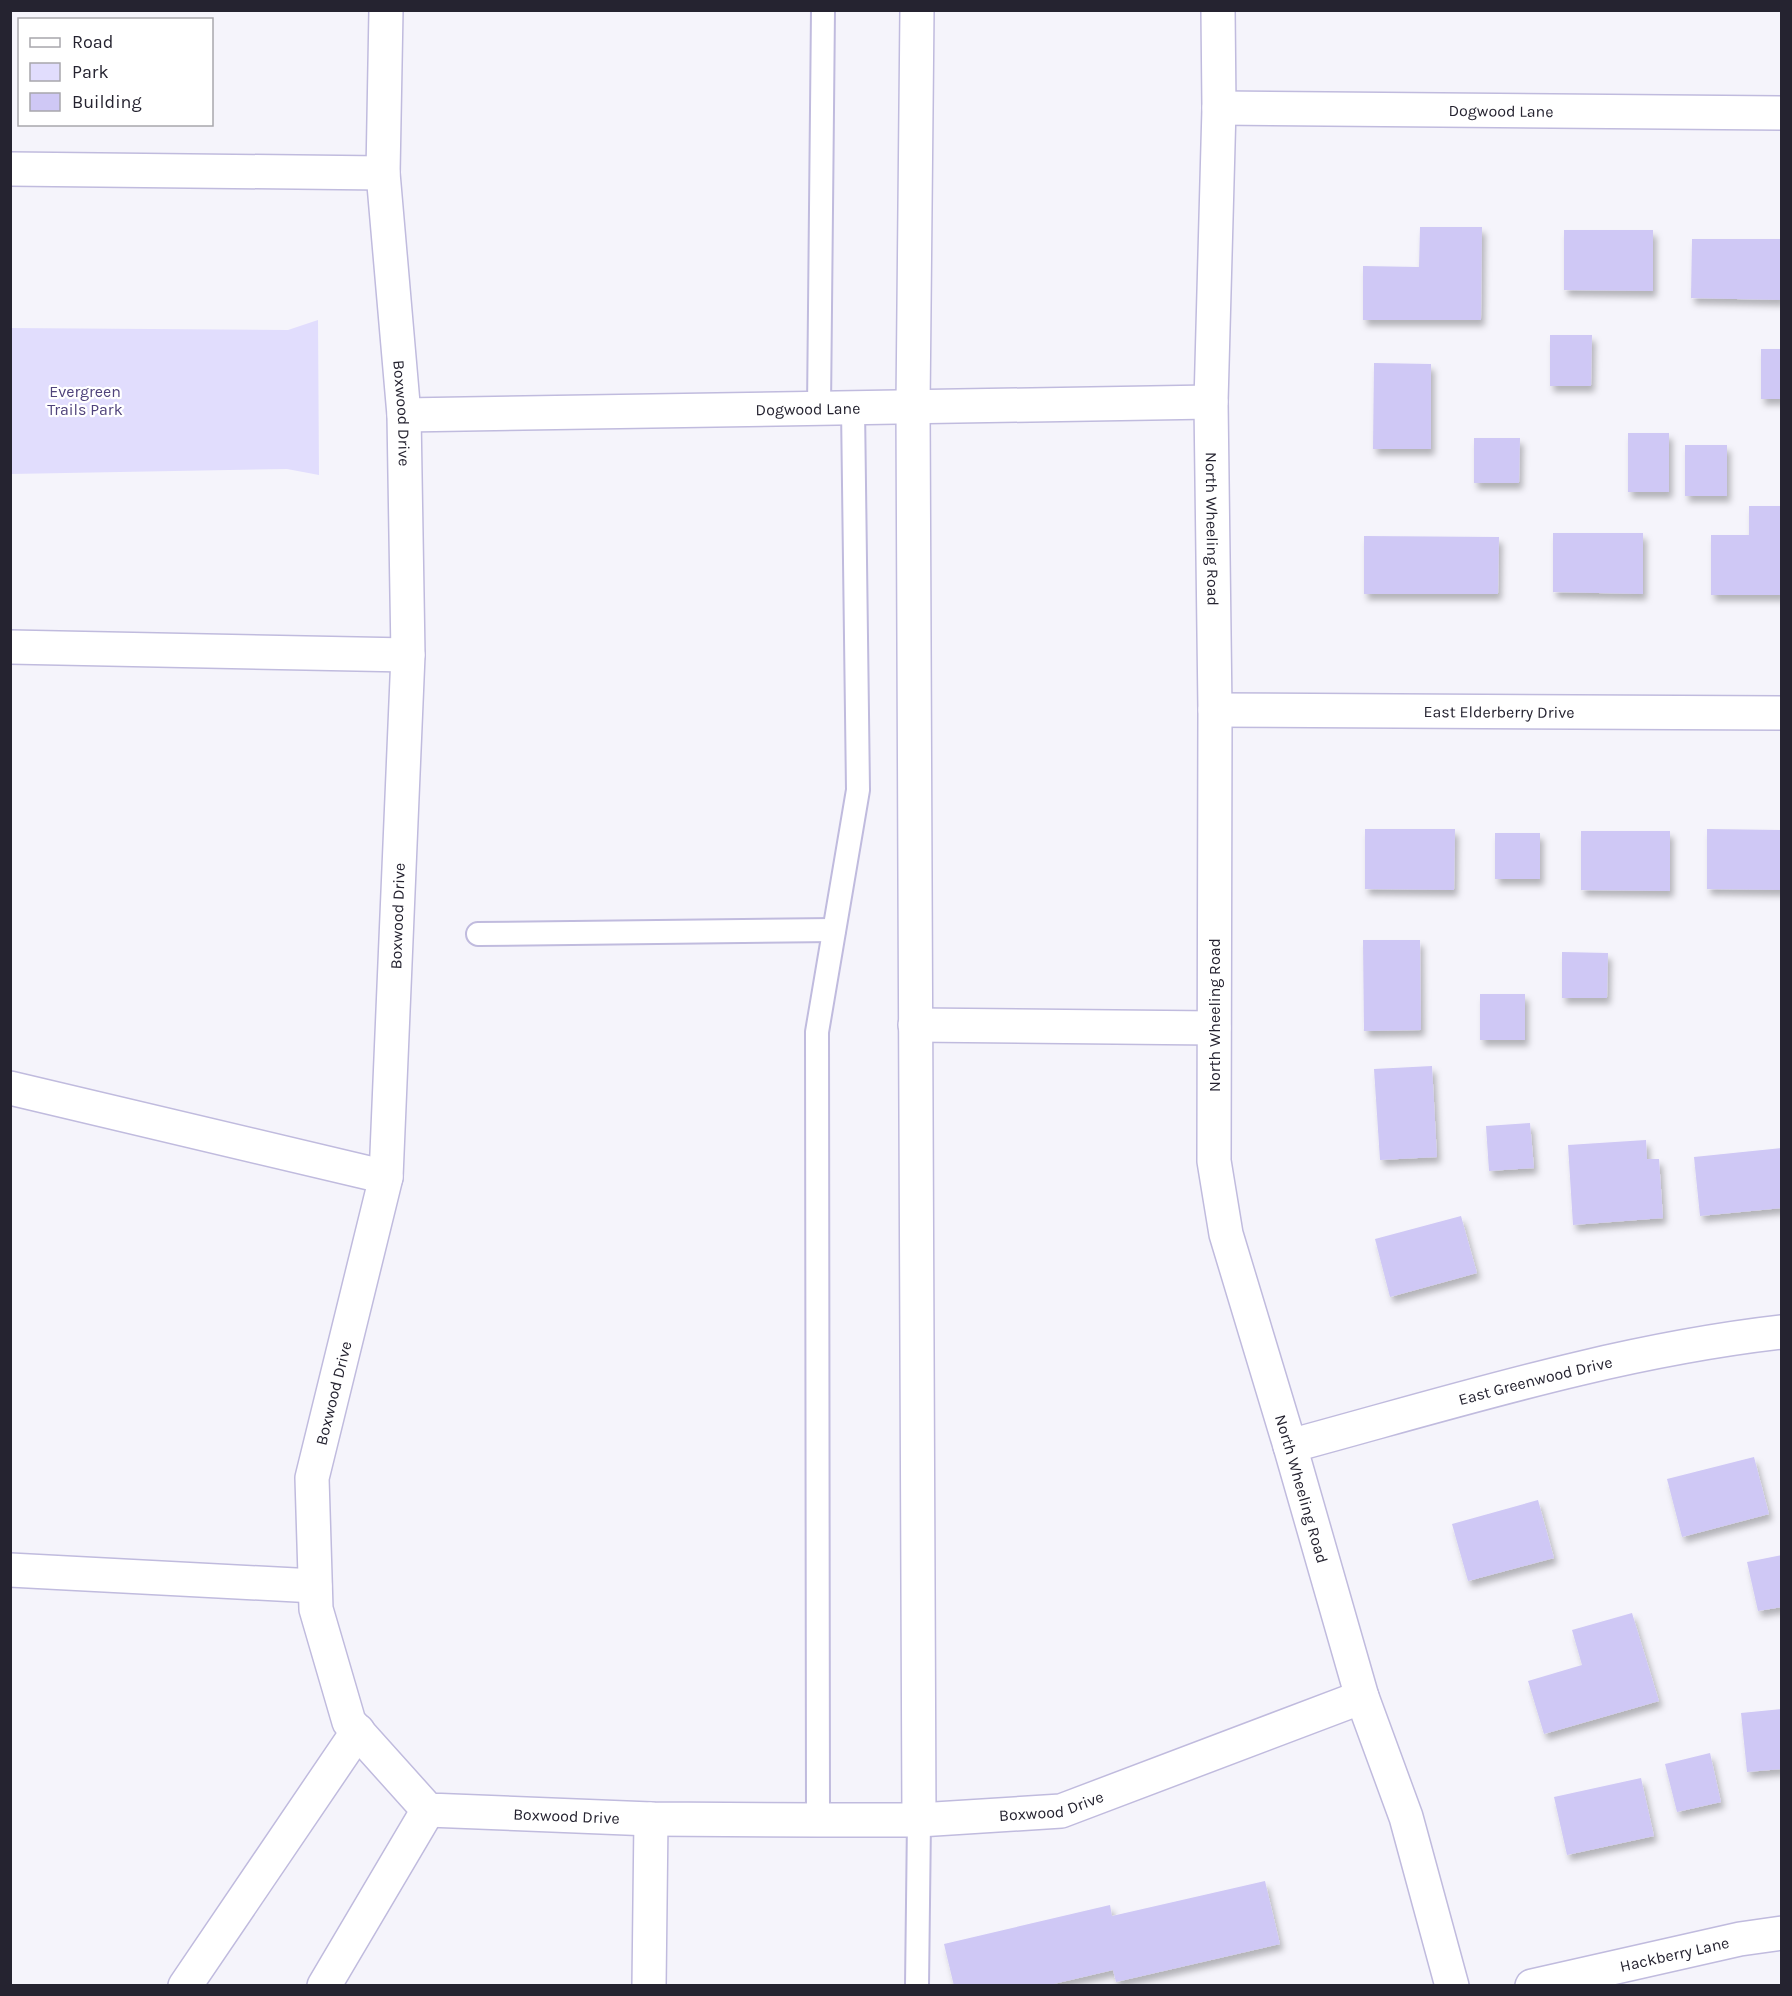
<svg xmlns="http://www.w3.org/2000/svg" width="1792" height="1996" font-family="Karla,sans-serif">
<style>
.green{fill:#e1ddfd}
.building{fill:#cfc8f5;filter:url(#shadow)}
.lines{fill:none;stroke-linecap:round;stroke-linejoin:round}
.service-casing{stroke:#c0bbde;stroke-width:26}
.minor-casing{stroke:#c0bbde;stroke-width:36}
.service{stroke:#fff;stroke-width:22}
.minor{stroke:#fff;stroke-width:33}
.labels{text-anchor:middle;stroke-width:4.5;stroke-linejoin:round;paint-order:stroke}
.street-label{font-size:16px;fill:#252330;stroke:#fff}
.park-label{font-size:16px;fill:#4f437b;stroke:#fff}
</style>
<defs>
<filter id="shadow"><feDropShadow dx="3.5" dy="6" stdDeviation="3" flood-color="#0004"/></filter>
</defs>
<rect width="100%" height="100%" fill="#f5f4fb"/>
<polygon class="green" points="318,320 319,475 287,469 11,474 11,328 288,330"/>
<g class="building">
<polygon points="1420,227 1482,227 1481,320 1363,320 1363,266 1419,267"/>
<polygon points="1564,230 1653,230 1653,291 1564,290"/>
<polygon points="1692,239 1781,239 1781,300 1691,298"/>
<polygon points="1550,335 1592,335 1591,386 1550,386"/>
<rect x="1761" y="349" width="21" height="50"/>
<polygon points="1374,363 1431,364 1431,449 1373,449"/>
<rect x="1628" y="433" width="41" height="59"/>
<polygon points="1474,438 1520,438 1519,483 1474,483"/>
<rect x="1685" y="445" width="42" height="51"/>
<polygon points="1749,506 1782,506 1782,595 1711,595 1711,535 1749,535"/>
<polygon points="1553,533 1643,533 1643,594 1553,592"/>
<polygon points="1364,536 1499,537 1498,594 1364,594"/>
<polygon points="1365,829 1455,829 1454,890 1365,889"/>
<polygon points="1707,829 1782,830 1782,890 1707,889"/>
<polygon points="1581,831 1670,831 1670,891 1581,890"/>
<rect x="1495" y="833" width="45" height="46"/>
<polygon points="1363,940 1420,940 1421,1030 1364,1031"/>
<polygon points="1562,952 1608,953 1607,998 1562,998"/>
<rect x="1480" y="994" width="45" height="46"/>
<polygon points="1432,1066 1437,1157 1380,1160 1374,1069"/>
<polygon points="1530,1123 1534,1168 1489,1171 1486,1126"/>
<polygon points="1646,1140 1647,1159 1659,1159 1663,1218 1573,1225 1568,1145"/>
<polygon points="1782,1148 1782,1208 1700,1216 1694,1157"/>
<polygon points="1461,1216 1477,1273 1390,1297 1375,1239"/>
<polygon points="1754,1457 1769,1514 1682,1537 1667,1479"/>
<polygon points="1538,1500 1554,1558 1468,1581 1452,1524"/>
<polygon points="1782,1555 1782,1607 1758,1611 1747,1562"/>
<polygon points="1632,1613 1659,1701 1544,1734 1528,1681 1582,1665 1572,1630"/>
<polygon points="1782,1709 1782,1769 1747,1772 1741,1713"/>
<polygon points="1710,1753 1721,1802 1677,1812 1665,1764"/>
<polygon points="1641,1778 1654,1836 1567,1855 1554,1797"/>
<polygon points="1265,1881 1280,1944 1116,1982 1113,1970 1045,1986 954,1986 944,1944 1110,1905 1112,1916"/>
</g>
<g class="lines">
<g class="service-casing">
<g id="service">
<polyline points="819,408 823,10"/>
<polyline points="478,934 834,930"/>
<polyline points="818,1820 817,1032 858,790 853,408"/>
<polyline points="917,1986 919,1820"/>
</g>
</g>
<g class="minor-casing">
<g id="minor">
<path id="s1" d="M 386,10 L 383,173 L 404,415 L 408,655 L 386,1177 L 312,1478 L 316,1609 L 349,1722 L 428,1810 L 651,1819 L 818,1820 L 919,1820 L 1061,1811 L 1362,1697"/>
<polyline points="917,10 913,406 919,1820"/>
<path id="s2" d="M 1218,10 L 1219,108 L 1211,402 L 1215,710 L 1214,1161 L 1226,1234 L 1290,1446 L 1362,1697 L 1406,1817 L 1452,1986"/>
<path id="s3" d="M 1219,108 L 1782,113"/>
<polyline points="10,169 383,173"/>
<path id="s4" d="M 404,415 L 1211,402"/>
<polyline points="10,647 408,655"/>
<path id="s5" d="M 1215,710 L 1782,713"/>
<polyline points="915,1025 1214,1028"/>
<polyline points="10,1088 386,1177"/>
<path id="s6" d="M 1290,1446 C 1453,1402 1614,1351 1782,1332"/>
<polyline points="10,1570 315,1586"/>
<polyline points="185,1986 358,1731"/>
<polyline points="324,1986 428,1810"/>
<polyline points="649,1986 651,1819"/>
<path id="s7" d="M 1532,1986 L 1740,1939 L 1782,1933"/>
</g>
</g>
<use href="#service" class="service"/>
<use href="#minor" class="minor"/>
</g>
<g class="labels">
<g class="street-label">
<text dy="6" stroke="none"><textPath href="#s3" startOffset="282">Dogwood Lane</textPath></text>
<text dy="6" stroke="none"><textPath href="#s4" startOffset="404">Dogwood Lane</textPath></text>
<text dy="6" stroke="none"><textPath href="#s1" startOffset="404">Boxwood Drive</textPath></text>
<text dy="6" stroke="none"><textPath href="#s2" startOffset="519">North Wheeling Road</textPath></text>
<text dy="6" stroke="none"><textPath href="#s5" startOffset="284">East Elderberry Drive</textPath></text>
<text transform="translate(397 916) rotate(-88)" y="6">Boxwood Drive</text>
<text transform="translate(1214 1015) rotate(-90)" y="6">North Wheeling Road</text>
<text dy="6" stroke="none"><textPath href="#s6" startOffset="254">East Greenwood Drive</textPath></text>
<text transform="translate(333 1393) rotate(-76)" y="6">Boxwood Drive</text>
<text dy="6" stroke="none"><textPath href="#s2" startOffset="1491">North Wheeling Road</textPath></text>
<text dy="6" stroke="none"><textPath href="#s1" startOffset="2470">Boxwood Drive</textPath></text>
<text dy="6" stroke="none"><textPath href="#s1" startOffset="1984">Boxwood Drive</textPath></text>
<text dy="6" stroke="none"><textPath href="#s7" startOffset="146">Hackberry Lane</textPath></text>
</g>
<g class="park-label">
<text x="85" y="397">Evergreen<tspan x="85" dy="18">Trails Park</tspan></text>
</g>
</g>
<rect width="1792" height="1996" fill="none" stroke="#252330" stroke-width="24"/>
<rect x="18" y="18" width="195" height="108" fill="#ffffff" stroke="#a8a7ac" stroke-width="1.5"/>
<rect x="30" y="38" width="30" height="9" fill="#ffffff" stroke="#a8a7ac" stroke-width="1.5"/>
<text x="72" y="48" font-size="18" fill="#252330">Road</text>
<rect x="30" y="63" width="30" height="18" fill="#e1ddfd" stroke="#a8a7ac" stroke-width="1.5"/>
<text x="72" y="78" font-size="18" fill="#252330">Park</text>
<rect x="30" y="93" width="30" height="18" fill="#cfc8f5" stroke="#a8a7ac" stroke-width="1.5"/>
<text x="72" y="108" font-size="18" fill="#252330">Building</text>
</svg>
